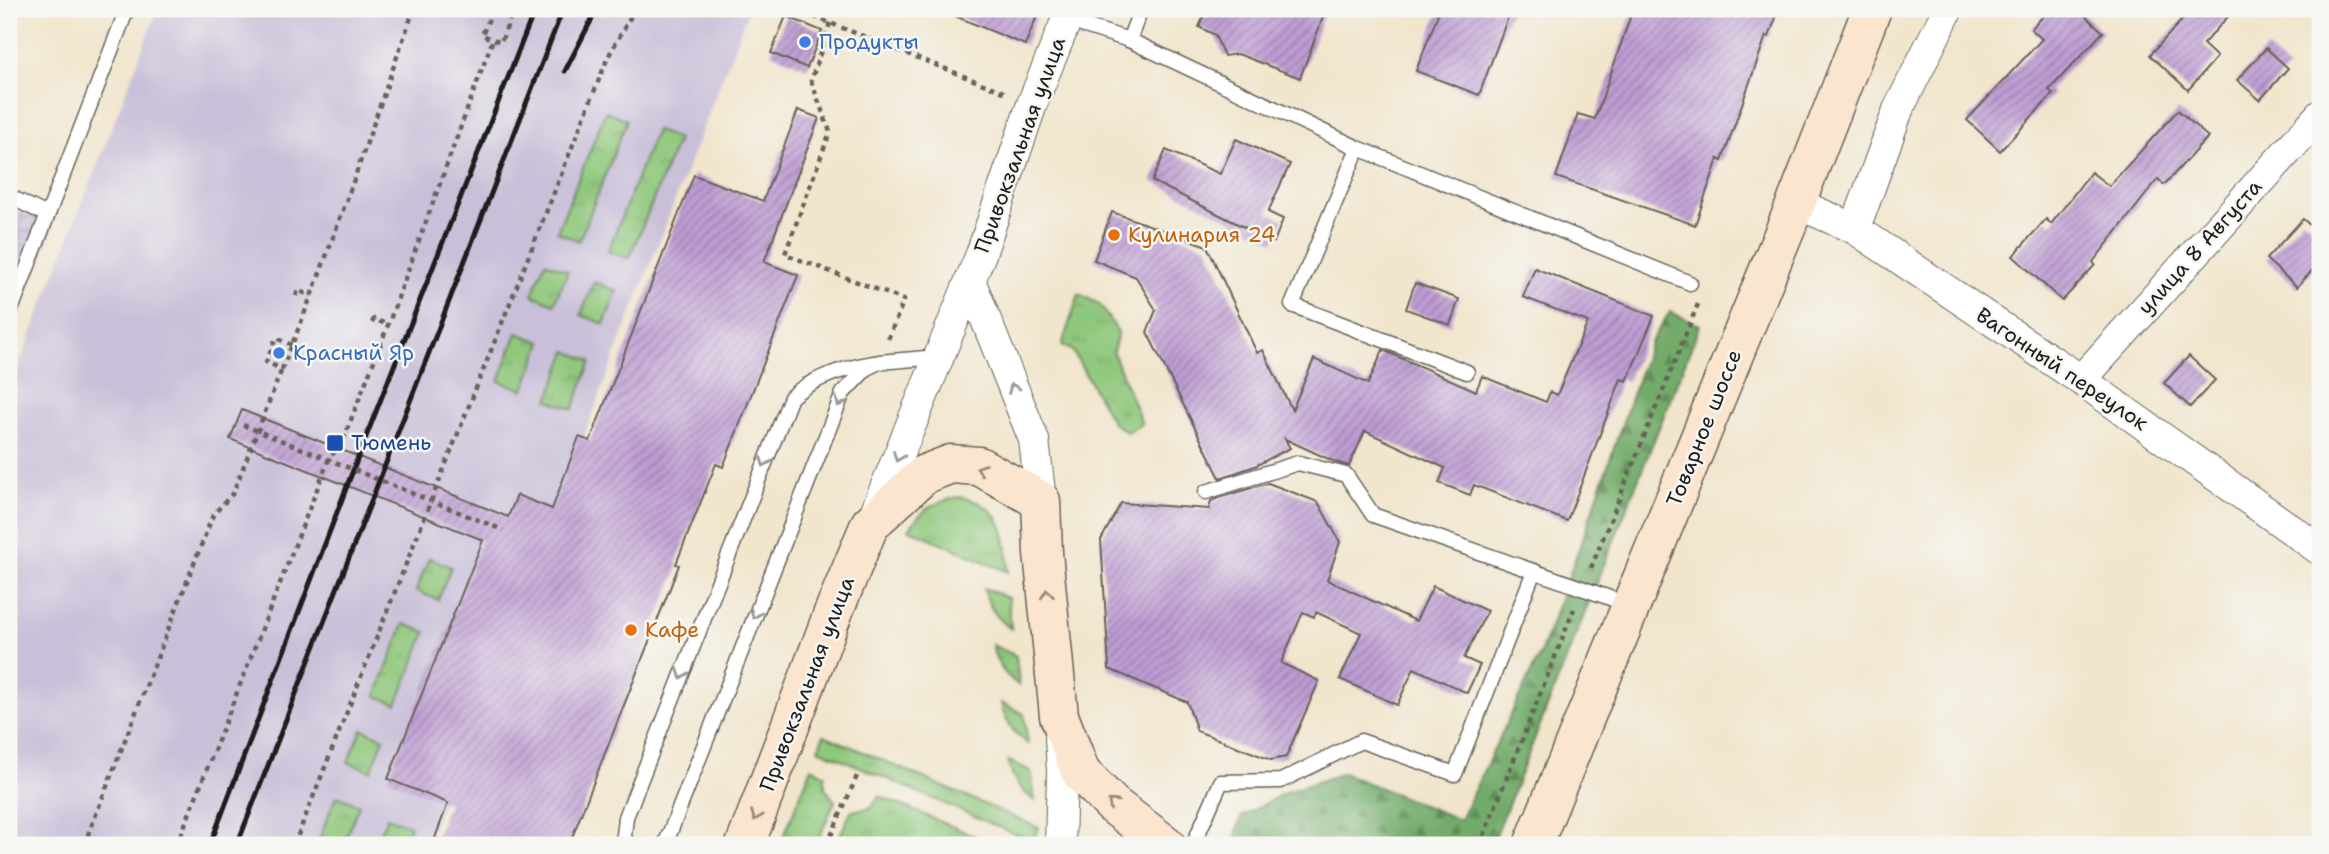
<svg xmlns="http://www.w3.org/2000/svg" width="2329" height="854" font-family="'Shantell Sans',sans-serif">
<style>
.industrial{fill:url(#industrial-grid)}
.railway{fill:#c9bfd8}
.grass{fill:url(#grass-tufts);stroke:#56724c;stroke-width:2}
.forest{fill:url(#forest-firs);stroke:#486444;stroke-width:2}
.building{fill:url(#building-hatch)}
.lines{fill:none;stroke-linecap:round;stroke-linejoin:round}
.lane-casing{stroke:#67625a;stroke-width:17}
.street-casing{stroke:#67625a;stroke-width:32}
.secondary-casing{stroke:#67625a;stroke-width:41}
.path{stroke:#67625a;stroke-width:4.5;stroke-dasharray:5 5;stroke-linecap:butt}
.lane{stroke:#fff;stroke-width:14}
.street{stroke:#fff;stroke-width:30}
.secondary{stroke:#fbe5cf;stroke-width:38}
.rail{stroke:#1c1c1c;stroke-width:5}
.path-bridge{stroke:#67625a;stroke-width:4.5;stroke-dasharray:5 5;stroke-linecap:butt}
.oneway{stroke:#999}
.oneway2{stroke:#978b7e}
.shop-dot{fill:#3f7fe0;stroke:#f6f6f2;stroke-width:2.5}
.food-dot{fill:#e8710a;stroke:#f6f6f2;stroke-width:2.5}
.transit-dot{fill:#1a4fb4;stroke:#f6f6f2;stroke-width:2.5}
.labels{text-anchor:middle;stroke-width:5;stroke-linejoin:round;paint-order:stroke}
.shop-label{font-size:21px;fill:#366cbe;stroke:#f6f6f2;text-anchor:start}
.street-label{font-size:21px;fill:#1c1c1c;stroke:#f6f6f2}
.food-label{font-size:21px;fill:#c56008;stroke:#f6f6f2;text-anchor:start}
.transit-label{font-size:21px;fill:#164399;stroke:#f6f6f2;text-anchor:start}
</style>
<defs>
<pattern id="industrial-grid" width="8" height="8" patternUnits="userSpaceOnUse" patternTransform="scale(1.75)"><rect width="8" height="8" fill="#c9bfd8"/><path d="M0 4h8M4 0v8" fill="none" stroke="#aca4b9"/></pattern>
<pattern id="grass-tufts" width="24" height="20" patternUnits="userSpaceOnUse" patternTransform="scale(1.75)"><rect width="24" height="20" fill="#8fc77b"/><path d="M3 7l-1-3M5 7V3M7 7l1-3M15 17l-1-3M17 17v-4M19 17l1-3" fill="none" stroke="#7baa6a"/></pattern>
<pattern id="forest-firs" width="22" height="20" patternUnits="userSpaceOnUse" patternTransform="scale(1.75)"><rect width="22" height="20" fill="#73ac6b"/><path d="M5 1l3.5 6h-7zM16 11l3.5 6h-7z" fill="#5e8b57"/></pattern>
<pattern id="building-hatch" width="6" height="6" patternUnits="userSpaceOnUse" patternTransform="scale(1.75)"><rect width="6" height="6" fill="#be9cd3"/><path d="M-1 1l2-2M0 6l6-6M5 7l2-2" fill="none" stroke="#9a7eaa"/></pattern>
</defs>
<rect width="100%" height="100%" fill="#f6f6f2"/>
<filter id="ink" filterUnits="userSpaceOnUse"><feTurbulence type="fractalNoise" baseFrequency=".0143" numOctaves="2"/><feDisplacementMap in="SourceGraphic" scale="14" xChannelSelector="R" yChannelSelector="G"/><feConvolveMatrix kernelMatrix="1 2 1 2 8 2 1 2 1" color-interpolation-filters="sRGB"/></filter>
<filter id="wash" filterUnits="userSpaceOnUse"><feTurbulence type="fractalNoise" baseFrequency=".00686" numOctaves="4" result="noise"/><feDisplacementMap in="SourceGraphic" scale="28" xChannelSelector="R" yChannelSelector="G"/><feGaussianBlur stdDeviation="1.57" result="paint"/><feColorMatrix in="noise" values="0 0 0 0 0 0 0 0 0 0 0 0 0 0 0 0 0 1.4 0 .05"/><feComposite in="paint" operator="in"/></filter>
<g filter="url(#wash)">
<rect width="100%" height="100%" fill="#f1e5cc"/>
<polygon class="industrial" points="9,207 54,224 9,341"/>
<polygon class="railway" points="158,9 749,9 426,845 9,845 9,391"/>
<g class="grass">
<polygon points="606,111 627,120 579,241 557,232"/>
<polygon points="656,130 678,139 629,259 608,251"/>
<polygon points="545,262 568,271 554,304 532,295"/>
<polygon points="594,282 617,291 604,324 581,315"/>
<polygon points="1079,294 1099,304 1118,332 1113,352 1142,424 1127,432 1113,423 1072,350 1062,345"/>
<polygon points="517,333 542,342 524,390 499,381"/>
<polygon points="567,351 591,361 573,409 548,400"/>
<path d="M 958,497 C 1002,503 1008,532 1008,572 L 909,529 C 923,508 933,503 958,497 Z"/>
<polygon points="429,558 451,567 438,600 416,591"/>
<path d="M 984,588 L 1008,598 L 1011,629 C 996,617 988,607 984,588 Z"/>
<polygon points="404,624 426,632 397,704 376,696"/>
<path d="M 992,645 L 1016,656 L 1019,686 C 1004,674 996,664 992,645 Z"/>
<path d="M 1001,703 L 1024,714 L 1028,744 C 1013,732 1005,722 1001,703 Z"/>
<polygon points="362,729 384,738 371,771 348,762"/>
<polygon points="824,735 1039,828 1033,842 818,749"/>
<path d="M 1008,761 L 1031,771 L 1035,801 C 1020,790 1012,780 1008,761 Z"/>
<polygon points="812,767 825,775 825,788 835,801 816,845 780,845"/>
<polygon points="336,796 359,805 343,845 325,845 318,842"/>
<polygon points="879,796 975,836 954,845 836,844 851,811 870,808"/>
<polygon points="387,817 410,826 402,845 375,845"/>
</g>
<polygon class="forest" points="1670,312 1700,325 1492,845 1233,845 1241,817 1286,792 1343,773 1460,820 1540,654 1585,532 1650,343"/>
<g id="blocks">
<g class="building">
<polygon points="938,9 1040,9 1025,45"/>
<polygon points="1207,9 1326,9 1300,78 1238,54 1224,56 1215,35 1199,27"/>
<polygon points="1440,9 1511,9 1479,95 1416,71"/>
<polygon points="1633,9 1779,9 1769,37 1766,36 1722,161 1718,159 1695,225 1556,177 1578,114 1595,119"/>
<polygon points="2050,9 2078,9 2103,32 2049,90 2053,94 2000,151 1967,120 2042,39 2031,29"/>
<polygon points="2192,9 2235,9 2203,44 2217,57 2188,90 2150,55"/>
<polygon points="786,16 822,31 807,68 771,53"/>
<polygon points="2266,48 2288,68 2260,100 2237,80"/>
<polygon points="798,110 819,118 764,262 798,275 723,467 716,464 676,564 679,565 569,845 453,845 435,838 448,803 388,779 483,540 230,439 242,410 508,517 517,495 552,509 579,437 590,441 694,175 763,201"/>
<polygon points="2178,110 2208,137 2164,185 2158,179 2093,262 2095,265 2062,301 2013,256 2046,219 2051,224 2091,172 2109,186"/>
<polygon points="1236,139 1290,164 1268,212 1283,219 1274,242 1152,181 1166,150 1220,174"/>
<polygon points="1112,212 1207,246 1257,353 1263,350 1292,410 1314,359 1368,384 1383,350 1476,391 1482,376 1546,402 1550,392 1557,395 1588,322 1523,297 1535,268 1654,316 1627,381 1621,379 1567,521 1474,485 1470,495 1439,483 1445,468 1365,431 1349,466 1335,462 1285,439 1290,448 1255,466 1220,478 1147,332 1156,310 1136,277 1094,260"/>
<polygon points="2303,219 2320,234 2320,262 2297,287 2266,259"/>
<polygon points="1415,283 1459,299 1450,325 1406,309"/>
<polygon points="2189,356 2215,380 2190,407 2164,383"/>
<polygon points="1268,483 1318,502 1340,542 1327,580 1416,621 1433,586 1487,611 1464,658 1480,665 1467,693 1414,668 1397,705 1340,679 1361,633 1316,612 1314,617 1303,612 1281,663 1319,681 1286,757 1271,760 1197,731 1187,702 1109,669 1101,540 1121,503 1209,509 1211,501 1218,498"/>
</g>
</g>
</g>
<g filter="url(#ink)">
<use href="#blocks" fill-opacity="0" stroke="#67625a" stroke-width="2"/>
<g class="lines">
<g class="lane-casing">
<g id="lane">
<polyline points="1066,20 1129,40 1358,148 1690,283"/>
<polyline points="1129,40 1141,9"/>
<polyline points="1358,148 1292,305 1467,372"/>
<polyline points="9,196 47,215"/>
<polyline points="9,315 127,9"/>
<polyline points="1206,492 1298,463 1346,475 1373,515 1630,605"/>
<path d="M 626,845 L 624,835 L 626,817 L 791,397 C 814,377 844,368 874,363"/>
<polyline points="665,845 843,393 867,368 879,362 938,357"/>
<polyline points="1193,845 1221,782 1281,781 1361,741 1455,774 1534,571"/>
</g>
</g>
<g class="street-casing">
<g id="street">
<polyline points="1796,203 1855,229 2081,380 2320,550"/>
<polyline points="1855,229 1898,110 1948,9"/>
<polyline points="970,280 1034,440 1041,501"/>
<polyline points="2081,380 2320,115"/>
<polyline points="872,520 981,254 1032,104 1071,9"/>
<polyline points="1060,845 1062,772 1060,737"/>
</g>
</g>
<g class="secondary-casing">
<g id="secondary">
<polyline points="745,845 833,613 870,524 925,474 951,464 979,466 1041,501 1043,553 1059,716 1081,773 1113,805 1166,845"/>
<polyline points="1533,845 1796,203 1872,9"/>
</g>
</g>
<g class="path">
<polygon points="493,9 511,16 501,42 482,35"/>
<polyline points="795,9 1006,93"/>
<polyline points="830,23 811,81 830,132 785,254 904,300 888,339"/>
<polyline points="296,296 298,290 311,296"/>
<polyline points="372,323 374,319 388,325"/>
<path d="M 292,345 L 276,338 L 266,362 L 282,369 C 331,251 371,129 414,9"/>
<polyline points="1591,568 1698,304"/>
<polyline points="84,845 213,515 233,493 282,369"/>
<polyline points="177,845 330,456 340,448 388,325 493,39"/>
<polyline points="294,845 608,57 635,9"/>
<polyline points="827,845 857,776"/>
<polyline points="1480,845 1574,609"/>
</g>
<use href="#lane" class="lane"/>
<use href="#street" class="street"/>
<use href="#secondary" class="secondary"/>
<g class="rail">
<polyline points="565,71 597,9"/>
<polyline points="210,845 360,452 535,9"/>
<polyline points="237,845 563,9"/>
</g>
<polyline class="path-bridge" points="243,425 503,530"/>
</g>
<defs><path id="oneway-chevron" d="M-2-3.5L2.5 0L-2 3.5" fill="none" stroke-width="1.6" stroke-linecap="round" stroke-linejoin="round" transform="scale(1.75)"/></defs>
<g class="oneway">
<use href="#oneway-chevron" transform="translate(1013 388) rotate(-112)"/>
<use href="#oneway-chevron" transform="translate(840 402) rotate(114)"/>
<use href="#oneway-chevron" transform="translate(898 457) rotate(112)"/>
<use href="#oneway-chevron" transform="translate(765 462) rotate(111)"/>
<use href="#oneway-chevron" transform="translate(755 614) rotate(112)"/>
<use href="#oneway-chevron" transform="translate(682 674) rotate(111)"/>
</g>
<g class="oneway2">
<use href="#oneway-chevron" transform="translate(981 469) rotate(-160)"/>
<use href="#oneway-chevron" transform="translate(1047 594) rotate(-96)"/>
<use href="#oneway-chevron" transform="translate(1112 803) rotate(-138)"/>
<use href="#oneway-chevron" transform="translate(756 816) rotate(111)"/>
</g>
</g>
<g class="shop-dot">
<circle cx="805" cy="42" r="7"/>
<circle cx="279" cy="353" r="7"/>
</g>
<g class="food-dot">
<circle cx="1114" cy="235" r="7"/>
<circle cx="631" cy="630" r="7"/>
</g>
<rect class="transit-dot" x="326" y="434" width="18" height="18" rx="3.5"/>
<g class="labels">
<g class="shop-label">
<text x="819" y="49">Продукты</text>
<text x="293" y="360">Красный Яр</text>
</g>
<g class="street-label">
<text transform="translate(1020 145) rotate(-70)" y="7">Привокзальная улица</text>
<text transform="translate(2200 247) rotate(-48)" y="7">улица 8 Августа</text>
<text transform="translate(2062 369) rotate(34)" y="7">Вагонный переулок</text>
<text transform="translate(1704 428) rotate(-68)" y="7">Товарное шоссе</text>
<text transform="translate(807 684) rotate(-69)" y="7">Привокзальная улица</text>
</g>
<g class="food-label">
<text x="1128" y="242">Кулинария 24</text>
<text x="645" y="637">Кафе</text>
</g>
<g class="transit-label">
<text x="351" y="450">Тюмень</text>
</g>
</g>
<rect width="2329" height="854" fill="none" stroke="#f6f6f2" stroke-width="35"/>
</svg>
